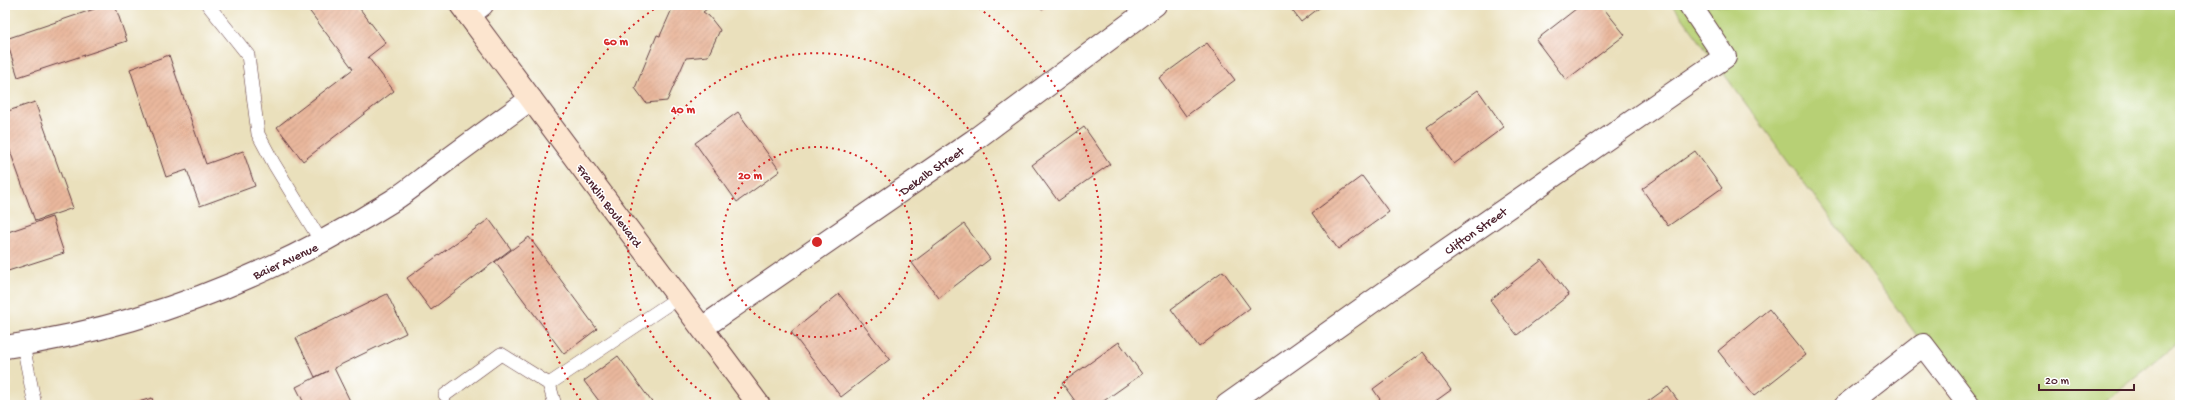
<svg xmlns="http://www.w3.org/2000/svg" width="2185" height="410" font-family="'Gochi Hand',sans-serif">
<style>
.park{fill:#b7d075;stroke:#807850}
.building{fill:url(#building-hatch)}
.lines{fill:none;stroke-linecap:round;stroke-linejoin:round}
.lane-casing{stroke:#623c41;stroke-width:14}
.street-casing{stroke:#623c41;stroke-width:24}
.secondary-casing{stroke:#623c41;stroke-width:24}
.lane{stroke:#fff;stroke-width:13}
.street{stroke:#fff;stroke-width:22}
.secondary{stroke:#fce5cf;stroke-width:22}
.ring{fill:none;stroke:#d62828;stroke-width:2;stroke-dasharray:2 4}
.labels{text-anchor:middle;stroke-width:3;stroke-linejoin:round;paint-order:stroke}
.street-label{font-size:13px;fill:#4a1f2b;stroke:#fff}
.centre{fill:#d62828;stroke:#fff;stroke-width:2}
.ring-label{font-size:12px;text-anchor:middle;font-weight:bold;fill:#d62828;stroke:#fff;stroke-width:3;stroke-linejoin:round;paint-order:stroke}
</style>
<defs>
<pattern id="building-hatch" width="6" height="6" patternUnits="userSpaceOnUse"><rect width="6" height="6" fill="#e9b79c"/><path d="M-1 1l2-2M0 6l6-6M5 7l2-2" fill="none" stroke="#c99d87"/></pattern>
</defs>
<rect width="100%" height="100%" fill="#fff"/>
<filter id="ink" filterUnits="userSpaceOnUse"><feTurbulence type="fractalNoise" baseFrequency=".025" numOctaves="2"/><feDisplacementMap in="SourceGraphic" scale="8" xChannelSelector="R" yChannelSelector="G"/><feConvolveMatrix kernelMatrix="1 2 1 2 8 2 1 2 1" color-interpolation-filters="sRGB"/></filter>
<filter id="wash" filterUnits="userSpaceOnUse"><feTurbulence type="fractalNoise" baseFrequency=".012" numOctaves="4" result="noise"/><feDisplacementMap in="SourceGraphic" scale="16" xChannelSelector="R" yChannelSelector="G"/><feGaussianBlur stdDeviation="0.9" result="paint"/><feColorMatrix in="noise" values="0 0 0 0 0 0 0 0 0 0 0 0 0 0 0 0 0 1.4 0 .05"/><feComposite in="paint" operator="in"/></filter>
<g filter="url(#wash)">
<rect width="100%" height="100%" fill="#eae0bc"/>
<polygon class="park" points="1673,5 2180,5 2180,341 2100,405 1968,405"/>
<g id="blocks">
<g class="building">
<polygon points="106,5 115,5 127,41 18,77 6,39"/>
<polygon points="305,5 357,5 386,43 368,57 394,91 303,161 277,127 353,69"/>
<polygon points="669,5 712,5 703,12 709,16 720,30 708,56 686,58 667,101 646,103 635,88 657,35 660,36 672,9"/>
<polygon points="1038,5 1048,5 1042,10"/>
<polygon points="1288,5 1323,5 1301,22"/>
<polygon points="1581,5 1601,5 1625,35 1566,80 1536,40"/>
<polygon points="1207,43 1235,80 1186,116 1159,78"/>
<polygon points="169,55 206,164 243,151 255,186 200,206 187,170 166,177 130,69"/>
<polygon points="1478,90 1504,127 1454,164 1427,127"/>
<polygon points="35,102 73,208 35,221 5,137 5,112"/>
<polygon points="738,112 780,171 737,202 695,143"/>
<polygon points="1084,127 1110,164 1058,201 1032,165"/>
<polygon points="1695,151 1722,188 1668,226 1642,189"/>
<polygon points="1362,176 1389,212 1338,249 1312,213"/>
<polygon points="52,217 64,253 8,271 5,263 5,233"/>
<polygon points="489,219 511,249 431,310 407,278"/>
<polygon points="964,224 990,259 939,298 912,263"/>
<polygon points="529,237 597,329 564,354 495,262"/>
<polygon points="1542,260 1569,295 1517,335 1490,300"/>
<polygon points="1223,271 1250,308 1199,347 1171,309"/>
<polygon points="387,294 406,333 334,368 352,405 305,405 296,387 328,371 315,377 296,338"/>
<polygon points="839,294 890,359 841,397 791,332"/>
<polygon points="1769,309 1806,355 1754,396 1718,351"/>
<polygon points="1119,342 1142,374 1098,405 1078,405 1062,383"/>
<polygon points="1423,352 1451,390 1430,405 1384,405 1373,389"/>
<polygon points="618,356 654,405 602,405 584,381"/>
<polygon points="1668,387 1681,405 1643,405"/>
<polygon points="152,398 154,405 128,405"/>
</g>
</g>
</g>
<g filter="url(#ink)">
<use href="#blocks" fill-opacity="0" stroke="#623c41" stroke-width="1"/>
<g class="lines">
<g class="lane-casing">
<g id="lane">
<polyline points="208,5 248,55 258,134 274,164 322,243"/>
<polyline points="23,345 35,405"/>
<polyline points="445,395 501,354 549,384"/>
<polyline points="555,405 549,384 679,297"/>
</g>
</g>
<g class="street-casing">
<g id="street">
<polyline points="469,15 482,5"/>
<polyline points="702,328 973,141 1155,5"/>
<path d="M 5,347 C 145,327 272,276 392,201 C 408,191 423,178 438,167 C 469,144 500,121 531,99"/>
<polyline points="1227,405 1390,289 1725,57 1690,5"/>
<polyline points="1846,405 1923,345 1969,405"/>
</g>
</g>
<g class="secondary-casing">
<polyline id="secondary" points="461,5 759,405"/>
</g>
<use href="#lane" class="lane"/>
<use href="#street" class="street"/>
<use href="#secondary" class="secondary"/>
</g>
</g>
<g class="ring">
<circle cx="817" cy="242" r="95"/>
<path d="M721 405A189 189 0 1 1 913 405"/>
<path d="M584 405A284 284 0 0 1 660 5M974 5A284 284 0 0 1 1050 405"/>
</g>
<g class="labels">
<g class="street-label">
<text transform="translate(931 170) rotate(-35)" y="5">Dekalb Street</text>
<text transform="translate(610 205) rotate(53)" y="5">Franklin Boulevard</text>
<text transform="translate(1475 230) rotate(-35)" y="5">Clifton Street</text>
<text transform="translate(285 260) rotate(-25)" y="5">Baier Avenue</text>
</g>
</g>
<circle cx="817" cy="242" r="6" class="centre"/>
<g class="ring-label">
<text x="616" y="45">60 m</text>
<text x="683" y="113">40 m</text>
<text x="750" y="179">20 m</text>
</g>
<rect width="2185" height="410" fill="none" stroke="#fff" stroke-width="20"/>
<path d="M2039 384v6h95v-6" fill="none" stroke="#4a1f2b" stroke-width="2"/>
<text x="2045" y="384" font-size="12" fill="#4a1f2b" stroke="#ffffff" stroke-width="3" paint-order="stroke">20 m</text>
</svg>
